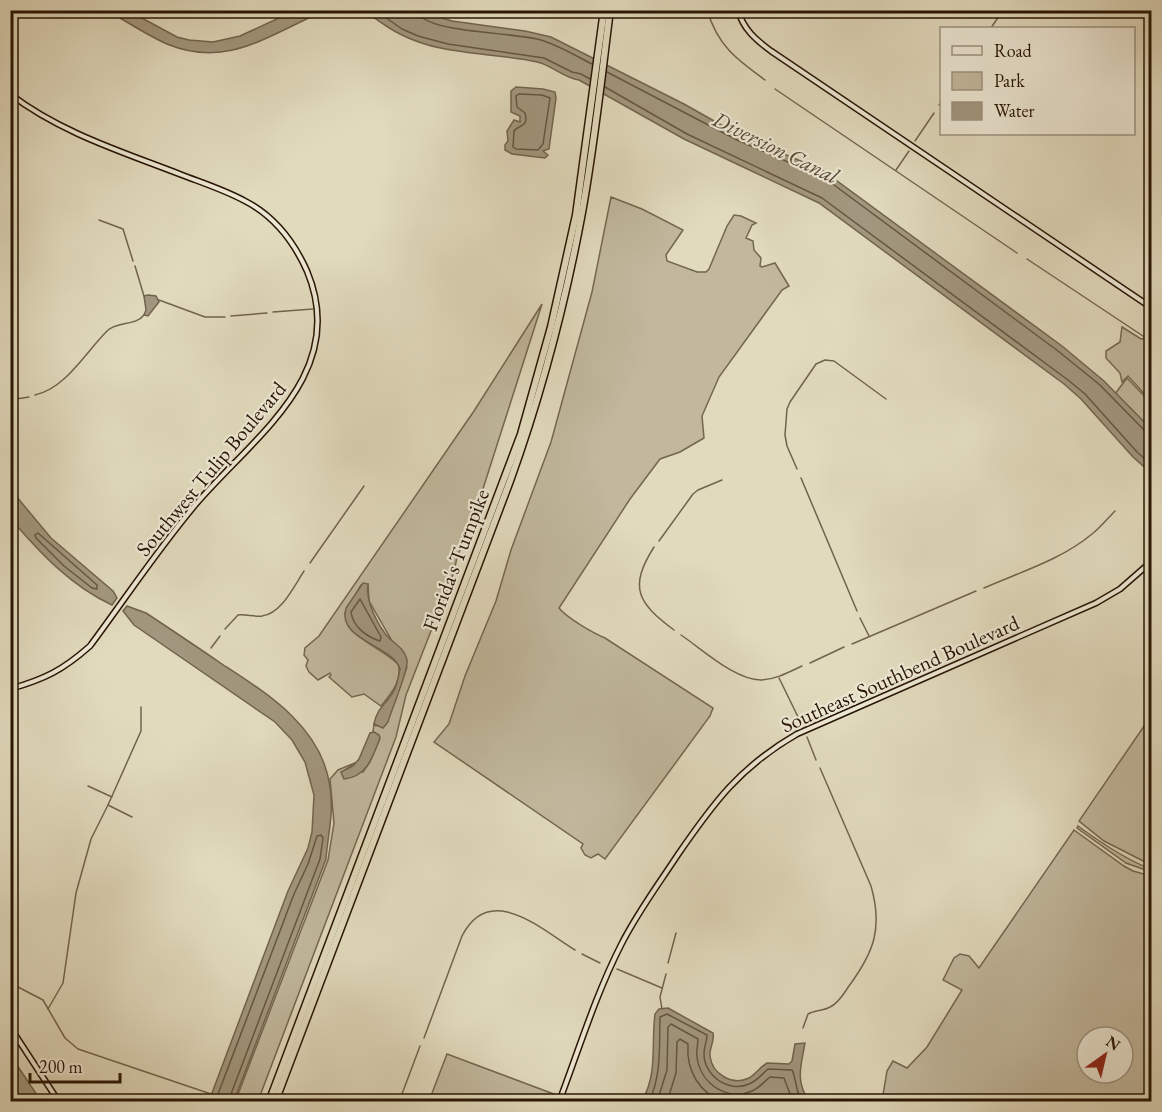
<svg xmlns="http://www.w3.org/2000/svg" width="1162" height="1112" font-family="'EB Garamond',serif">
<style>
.green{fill:#c1b89d;stroke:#746650;stroke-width:1.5;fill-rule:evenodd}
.water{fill:#a2977e;stroke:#71634d;stroke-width:1.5}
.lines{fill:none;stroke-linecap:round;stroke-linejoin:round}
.shore{stroke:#645640;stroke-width:1.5}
.stream{stroke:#71634d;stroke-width:1.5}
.secondary-casing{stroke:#271403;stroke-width:7}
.highway-casing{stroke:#271403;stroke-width:9}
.secondary{stroke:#ece7d4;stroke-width:4}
.highway{stroke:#e1dabd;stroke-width:6}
.labels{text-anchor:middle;stroke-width:4.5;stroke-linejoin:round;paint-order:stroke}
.street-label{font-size:21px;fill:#271403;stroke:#ece7d4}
.water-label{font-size:22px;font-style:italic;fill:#584834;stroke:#ece7d4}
</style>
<rect width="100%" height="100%" fill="#e1dabd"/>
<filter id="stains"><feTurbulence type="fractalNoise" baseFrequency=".00333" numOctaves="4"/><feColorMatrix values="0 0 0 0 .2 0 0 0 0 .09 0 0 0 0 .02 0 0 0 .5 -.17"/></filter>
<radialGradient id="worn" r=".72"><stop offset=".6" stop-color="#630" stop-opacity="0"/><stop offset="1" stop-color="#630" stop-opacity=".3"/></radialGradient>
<g class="green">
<path d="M 611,197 L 642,209 L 683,230 L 666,255 L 667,261 L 697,272 L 706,272 L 709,269 L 727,226 L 734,215 L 741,216 L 756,223 L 752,225 L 746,238 L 753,241 L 754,250 L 761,258 L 760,266 L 762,267 L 775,263 L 789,286 L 782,290 L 719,377 L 702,416 L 704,438 L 680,452 L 660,459 L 630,499 L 559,608 C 567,618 593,633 605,638 L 713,708 L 710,716 L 605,859 L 598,854 L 591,858 L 585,855 L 581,848 L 583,844 L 434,742 L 449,724 L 465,676 L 496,601 L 511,550 L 551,442 L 592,292 Z"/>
<path d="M 542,304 L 473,520 L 457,557 L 454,572 L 406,695 L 396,737 L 258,1101 L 235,1102 L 328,860 L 334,823 L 330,779 L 338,770 L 357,762 L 342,772 L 363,772 L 370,762 L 380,738 L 373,732 L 374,724 L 376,726 L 387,722 L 407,667 L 369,601 L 368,584 L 361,585 L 345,613 C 350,639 380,647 398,664 C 403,680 391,694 381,706 L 364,694 L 352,697 L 329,677 L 331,675 L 330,673 L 318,680 L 309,672 L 306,666 L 308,660 L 304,655 L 305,648 L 319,636 L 474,411 Z"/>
<polygon points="1122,327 1141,339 1151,337 1151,401 1128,376 1122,382 1120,373 1106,358 1106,351 1120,342"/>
<polygon points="1127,378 1151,403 1151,429 1115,394"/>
<polygon points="1151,716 1151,865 1104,841 1079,821"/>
<path d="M 1078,826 C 1100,842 1126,860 1151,869 L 1151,872 L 1126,863 L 1077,828 Z"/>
<path d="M 1074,830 L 1124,866 L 1133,871 L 1151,876 L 1152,971 L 1146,997 L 1151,999 L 1151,1101 L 882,1101 L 887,1071 L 893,1061 L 907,1068 L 927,1047 L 962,990 L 943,980 L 954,958 L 960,954 L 969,956 L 979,968 ZM 1087,1037 L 1123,1037 L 1123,1073 L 1087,1073 Z"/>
<polygon points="447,1054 559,1096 556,1101 429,1101"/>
</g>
<g class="water">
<path d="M 107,11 L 129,11 L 177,37 L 189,40 L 213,42 L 240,36 L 294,11 L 312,11 L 313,13 L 311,17 C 261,40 223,67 167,44 C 146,35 127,21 107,11 Z"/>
<path d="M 365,11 L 419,11 L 452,21 L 525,31 L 551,37 L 684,104 L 739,135 L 822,170 L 1062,346 L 1104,381 L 1151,429 L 1151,473 L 1133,457 L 1081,399 L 1064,384 L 819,203 L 684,139 L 579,80 C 563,78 552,65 537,62 C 491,52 442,56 400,34 C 387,28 376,19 365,11 Z"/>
<polygon points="516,87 543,89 555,92 556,98 549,149 543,151 548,155 545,158 512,154 505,150 505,145 508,141 507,131 514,120 520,122 520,116 511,112 511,91"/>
<polygon points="148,295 156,296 159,302 148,316 144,315 146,310 144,296"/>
<path d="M 11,490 L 51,538 L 113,591 L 117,598 L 112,605 C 71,586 40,553 11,519 Z"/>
<path d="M 363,583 L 368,584 C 365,600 378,627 390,639 C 397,645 405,650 407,660 C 409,670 391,710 388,722 L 383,728 L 374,724 C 376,712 382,707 389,698 C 396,691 398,679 400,669 C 394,646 336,640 346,608 Z"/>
<path d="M 127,606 L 146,613 C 172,630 197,647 222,664 C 268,694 322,727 330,787 C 334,814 328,833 326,859 L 234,1101 L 209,1101 L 288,891 L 308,848 L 312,832 L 314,795 L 305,762 L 292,740 L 275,722 L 134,625 L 123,611 Z"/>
<path d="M 374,732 L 379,735 L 380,738 C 373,756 367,777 344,779 L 341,772 L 353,766 L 359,759 L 370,733 Z"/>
<path d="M 668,1008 L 713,1033 C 715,1041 709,1048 710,1056 C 712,1074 732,1086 749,1078 C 756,1074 760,1067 767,1063 L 789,1064 L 792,1061 L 795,1044 L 805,1043 C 801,1066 795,1081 809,1101 L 642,1101 C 658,1073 651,1045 655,1014 L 659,1009 Z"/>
<polygon points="10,1056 11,1056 41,1101 11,1101"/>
</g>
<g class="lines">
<g class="shore">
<polyline points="375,10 402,29 418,36 448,44 544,58 572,72 581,74 590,79"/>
<path d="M 419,10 C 420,15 419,16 423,18 C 441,32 511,33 537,39 C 557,44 574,55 592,64"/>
<polyline points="607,72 737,140 809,171 830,182 1058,351 1100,385 1145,431 1152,433"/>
<polyline points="605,87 687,134 822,198 1068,380 1085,394 1137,452 1152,465"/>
<path d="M 519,94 L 542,95 L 550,98 L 543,144 L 538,150 L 516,149 L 513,147 L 514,131 C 519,124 529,128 525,113 L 517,107 L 516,96 Z"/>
<polygon points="38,533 97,585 97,589 92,588 64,566 36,538 35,535"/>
<path d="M 360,599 L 381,637 L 380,641 C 367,637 353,627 351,612 Z"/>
<polyline points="215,1102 294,894 308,864 317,836 321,835 323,838 320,859 228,1102"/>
<path d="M 649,1102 C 662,1073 659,1047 660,1017 L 667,1014 L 707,1035 C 707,1041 704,1047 704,1054 C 704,1076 729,1093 749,1084 C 757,1081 762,1074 768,1069 L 792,1070 C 796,1076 795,1090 802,1102"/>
<path d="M 657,1102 L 667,1070 L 668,1027 L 671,1024 L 698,1039 C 698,1045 696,1051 697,1057 C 700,1083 727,1102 752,1091 C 759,1088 764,1082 770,1077 L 784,1078 L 793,1102"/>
<path d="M 667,1102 L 676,1073 L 677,1042 L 680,1039 L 688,1044 C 686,1070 699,1094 725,1102"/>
</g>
<g class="stream">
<path d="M 707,10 C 718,46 736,59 765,80"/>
<polyline points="709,14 719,10"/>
<polyline points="991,28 1003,10"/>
<polyline points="775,89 1017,253"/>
<polyline points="939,105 942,101"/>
<polyline points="915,141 934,113"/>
<polyline points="896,170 909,151"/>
<polyline points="99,220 123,229 133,261"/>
<polyline points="1027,259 1152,342"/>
<polyline points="135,266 144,296"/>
<polyline points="159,300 205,317 225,317"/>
<polyline points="273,312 313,309"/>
<polyline points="231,316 267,313"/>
<path d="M 35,395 C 66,388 85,353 107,331 C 117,321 136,326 144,315"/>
<polyline points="10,400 29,397"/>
<polyline points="797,469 787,446 785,435 787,409 790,402 816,364 825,360 834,361 886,399"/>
<polyline points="801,478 857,611"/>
<polyline points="659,541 693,494 698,490 722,480"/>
<path d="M 654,547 C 628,588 638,603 674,630"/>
<polyline points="310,563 364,486"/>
<path d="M 984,588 C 1020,572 1061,560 1092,534 C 1100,528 1107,519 1115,511"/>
<polyline points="860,618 869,636"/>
<path d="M 225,629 L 238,615 C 246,614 254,617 262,616 C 282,613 294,586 304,571"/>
<path d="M 681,635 C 702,649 736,681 762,680 C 777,679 789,672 802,666"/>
<polyline points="852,644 976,591"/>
<polyline points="211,648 220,636"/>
<polyline points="810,663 844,647"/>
<polyline points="779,678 802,725"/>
<polyline points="807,737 816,760"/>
<polyline points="88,786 112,797"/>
<polyline points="108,805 132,817"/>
<polyline points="582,954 600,963"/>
<polyline points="668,963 676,933"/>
<polyline points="617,969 662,988"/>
<polyline points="10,990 18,987 43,1000 65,1038 78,1049 211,1094"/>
<polyline points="48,1009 63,983 76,893 91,839 108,805 141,731 141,707"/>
<polyline points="662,1009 660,997 666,974"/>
<path d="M 803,1028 L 808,1014 C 815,1010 823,1011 830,1007 C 839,1003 844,993 849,986 C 874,952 883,928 871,886 L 820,768"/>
<path d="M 424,1038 L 462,936 C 490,881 542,930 575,950"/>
<polyline points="399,1102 420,1046"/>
</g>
<g class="secondary-casing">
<g id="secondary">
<path d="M 738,10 C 743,29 756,40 771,51 L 1152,308"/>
<path d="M 10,94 C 61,133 123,152 182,175 C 203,183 225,190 245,201 C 274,216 294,242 307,271 C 350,374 253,437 196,504 C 158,549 125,599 90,646 C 63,670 45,679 10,689"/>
<polyline points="10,1027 59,1102"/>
<path d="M 559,1102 C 579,1049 596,994 621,945 C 637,913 658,885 677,856 C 714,802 740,767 797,734 L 1096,603 L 1120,589 L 1152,561"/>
</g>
</g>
<g class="highway-casing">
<g id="highway">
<polyline points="269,1102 521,434 551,327 576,215 604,10"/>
<path d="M 275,1102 L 510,481 C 541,395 564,308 581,218 C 594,149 601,80 610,10"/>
</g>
</g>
<use href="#secondary" class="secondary"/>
<use href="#highway" class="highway"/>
</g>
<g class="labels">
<g class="street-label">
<text transform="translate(211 469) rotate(-50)" y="7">Southwest Tulip Boulevard</text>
<text transform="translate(456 560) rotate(-69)" y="7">Florida's Turnpike</text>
<text transform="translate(900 674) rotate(-24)" y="7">Southeast Southbend Boulevard</text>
</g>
<g class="water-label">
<text transform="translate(776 147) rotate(26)" y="8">Diversion Canal</text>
</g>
</g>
<rect width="1162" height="1112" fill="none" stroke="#e1dabd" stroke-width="36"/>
<rect x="12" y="12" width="1138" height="1088" fill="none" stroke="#271403" stroke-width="3"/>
<rect x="18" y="18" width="1126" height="1076" fill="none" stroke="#271403" stroke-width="1.5"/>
<rect x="940" y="27" width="195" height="108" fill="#ece7d4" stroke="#9d9380" stroke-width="1.5"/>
<rect x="952" y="46" width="30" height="9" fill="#ece7d4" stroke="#9d9380" stroke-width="1.5"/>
<text x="994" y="57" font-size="18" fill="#271403">Road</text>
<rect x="952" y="72" width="30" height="18" fill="#c1b89d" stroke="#9d9380" stroke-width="1.5"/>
<text x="994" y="87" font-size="18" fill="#271403">Park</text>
<rect x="952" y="102" width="30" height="18" fill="#a2977e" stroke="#9d9380" stroke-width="1.5"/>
<text x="994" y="117" font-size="18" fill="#271403">Water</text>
<g transform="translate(1105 1055) rotate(34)"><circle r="28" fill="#ece7d4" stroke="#9d9380" stroke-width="1.5"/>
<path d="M0-4.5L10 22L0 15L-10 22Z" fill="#8f2418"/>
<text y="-9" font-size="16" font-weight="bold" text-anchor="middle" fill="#271403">N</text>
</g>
<path d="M30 1073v9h90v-9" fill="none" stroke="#271403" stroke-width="3"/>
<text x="39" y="1073" font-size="18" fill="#271403" stroke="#ece7d4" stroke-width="4.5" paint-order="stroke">200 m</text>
<rect width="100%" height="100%" filter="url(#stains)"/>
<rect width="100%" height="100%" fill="url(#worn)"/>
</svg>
